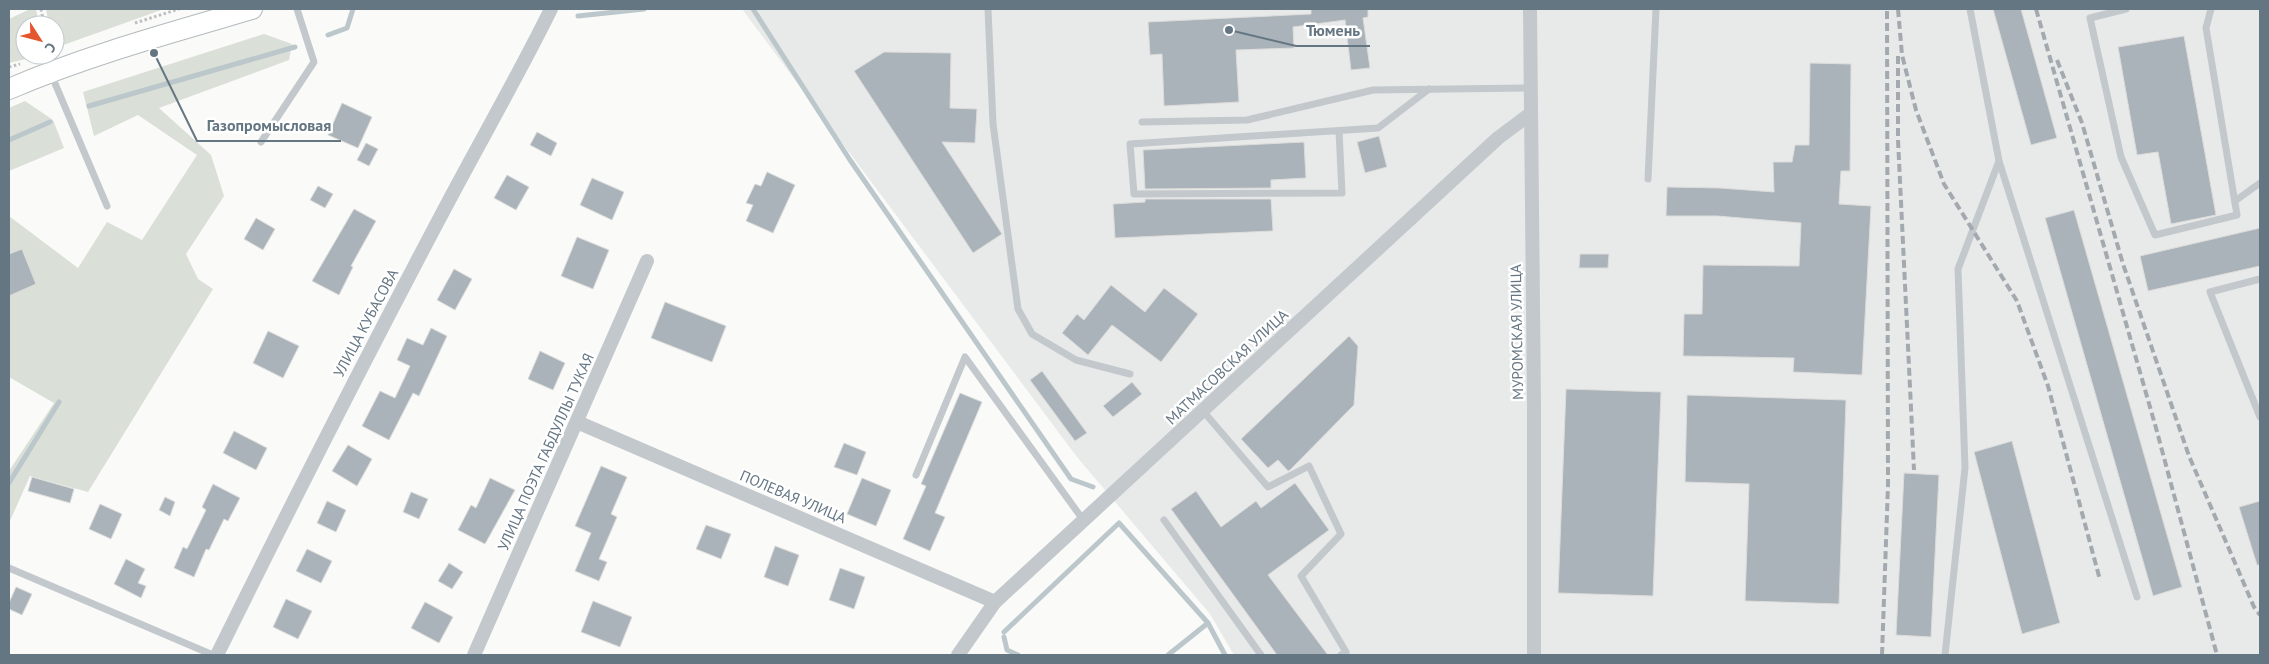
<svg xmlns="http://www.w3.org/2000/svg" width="2269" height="664" font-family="'PT Sans',sans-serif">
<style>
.built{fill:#e8e9e9}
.green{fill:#dadfd7}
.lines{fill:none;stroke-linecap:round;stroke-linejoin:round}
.stream{stroke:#bbc7cb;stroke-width:5}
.building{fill:#aab3b9;stroke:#dcdcda}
.secondary-casing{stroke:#b3babf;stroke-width:22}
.path{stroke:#bbbfc2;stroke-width:3;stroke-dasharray:2.5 2.5;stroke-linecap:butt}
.lane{stroke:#c3c8cc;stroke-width:7}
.street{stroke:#c3c8cc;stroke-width:14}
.secondary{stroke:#fff;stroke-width:20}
.rail{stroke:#a2aab0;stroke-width:4;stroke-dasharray:8 4;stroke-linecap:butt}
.labels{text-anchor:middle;stroke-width:5;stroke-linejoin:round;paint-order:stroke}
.street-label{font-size:15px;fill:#657683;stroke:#fff}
.leader{fill:none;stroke:#657683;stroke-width:2}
.callout-dot{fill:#657683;stroke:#fff;stroke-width:2}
.callout-label{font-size:16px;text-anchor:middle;font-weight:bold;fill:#657683;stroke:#fff;stroke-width:5;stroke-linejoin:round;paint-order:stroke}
</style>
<rect width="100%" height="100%" fill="#fafaf8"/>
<polygon class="built" points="742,9 2260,9 2260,655 1234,655 1210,614 1077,457"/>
<g class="green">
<polygon points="30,9 36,9 39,25 25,25 25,55 43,55 9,63 9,19"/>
<polygon points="46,9 164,9 55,48 55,25 49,25"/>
<polygon points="264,34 292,44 289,60 159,108 211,155 224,196 186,254 198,279 213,289 88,492 30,476 9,523 9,471 54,403 9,377 9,216 78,268 107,222 142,240 197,155 138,115 94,136 83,92"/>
<polygon points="25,101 53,120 64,148 9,171 9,108"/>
</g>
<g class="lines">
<g class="stream">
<polyline points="753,9 850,160 1071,479 1093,487"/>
<polyline points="578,16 644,9"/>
<polyline points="328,35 347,28 353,9"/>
<polyline points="89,106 295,47"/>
<polyline points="9,140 50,122"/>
<polyline points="9,483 59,402"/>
<polyline points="1004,632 1119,523 1208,623 1225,655"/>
<polyline points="1004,637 1007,650 1018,655"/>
<polyline points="1168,655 1208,623"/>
</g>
</g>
<g class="building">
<polygon points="1311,9 1368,9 1368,17 1363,18 1370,68 1351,70 1345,20 1293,27 1294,48 1236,50 1239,102 1164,106 1162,54 1150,55 1148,22 1311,14"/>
<polygon points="1993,9 2021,9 2057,138 2031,145"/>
<polygon points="2184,36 2216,215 2171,224 2158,152 2137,155 2118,47"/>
<polygon points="884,52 951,53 950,108 977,109 975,143 942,142 1002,234 973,253 854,71"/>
<polygon points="1810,63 1851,64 1850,171 1841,171 1839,204 1871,206 1862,375 1793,372 1794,358 1683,356 1684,314 1702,314 1703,265 1799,266 1801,223 1717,216 1666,216 1667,187 1720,188 1774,192 1773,162 1792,162 1795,145 1809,145"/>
<polygon points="342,103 372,117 358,148 328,135"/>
<polygon points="537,132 557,143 551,156 530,145"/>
<polygon points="1379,136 1387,167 1365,173 1357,142"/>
<polygon points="1304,142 1306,178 1271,180 1271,188 1145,189 1143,150"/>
<polygon points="366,143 378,149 369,166 357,160"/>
<polygon points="767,172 795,185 773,233 746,221 753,205 746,203 755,184 761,186"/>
<polygon points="507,175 529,187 516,210 494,198"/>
<polygon points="592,178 624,192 612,220 580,205"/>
<polygon points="318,186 333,194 325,208 310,200"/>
<polygon points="1145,199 1271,199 1273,231 1115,238 1113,204 1145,202"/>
<polygon points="354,209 376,221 351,266 353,267 339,295 312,281"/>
<polygon points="2074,210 2182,587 2153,596 2045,218"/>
<polygon points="256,218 275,229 263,250 244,239"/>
<polygon points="2260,228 2260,266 2148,291 2140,256"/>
<polygon points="577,237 609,250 593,289 561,276"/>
<polygon points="22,249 36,284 9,296 9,254"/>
<polygon points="1580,254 1609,254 1608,268 1579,268"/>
<polygon points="454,269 472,279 455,310 437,300"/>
<polygon points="1111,285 1145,312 1164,288 1198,314 1161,362 1112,325 1088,355 1062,333 1077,314 1084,320"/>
<polygon points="665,302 726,326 712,362 651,338"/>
<polygon points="431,328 447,336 419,396 413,393 389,440 362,426 380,391 395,398 410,366 397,360 407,338 423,345"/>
<polygon points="268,331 299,346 283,378 253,363"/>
<polygon points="1349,336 1358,346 1354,405 1290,470 1288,471 1278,460 1268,468 1241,439"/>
<polygon points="540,351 565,363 553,390 528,379"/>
<polygon points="1042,371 1087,433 1075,441 1030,380"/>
<polygon points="1132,382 1142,394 1113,417 1103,406"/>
<polygon points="1566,389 1661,392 1653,596 1558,593"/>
<polygon points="960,393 982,402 935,513 945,517 930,551 903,539 926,486 921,484"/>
<polygon points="1687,395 1846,400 1839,604 1745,601 1749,484 1685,482"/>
<polygon points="234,431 267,448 256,470 223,453"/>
<polygon points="2012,441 2060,623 2022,634 1974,452"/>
<polygon points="844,443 866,452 857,475 834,467"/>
<polygon points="348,445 372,459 357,486 332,471"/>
<polygon points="601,466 627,477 611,514 617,517 599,559 607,562 599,581 575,571 591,533 575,526"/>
<polygon points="1904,473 1939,475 1931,637 1896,635"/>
<polygon points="32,477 74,489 70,503 28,491"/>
<polygon points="490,478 515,490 485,544 458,530 471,505 476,508"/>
<polygon points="862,478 891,490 876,526 847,514"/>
<polygon points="1295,483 1329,530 1268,575 1328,655 1277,655 1171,509 1196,491 1221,527 1256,501 1261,508"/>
<polygon points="213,484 240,498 228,521 224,519 209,550 206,549 194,577 174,568 183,547 187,549 206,510 202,507"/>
<polygon points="411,492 428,499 419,519 403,512"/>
<polygon points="165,497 175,502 170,516 159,510"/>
<polygon points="327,501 346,510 336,532 317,523"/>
<polygon points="2260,501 2260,565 2257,565 2239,507"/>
<polygon points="100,504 122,514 111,539 89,529"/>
<polygon points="706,525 731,534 721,559 696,549"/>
<polygon points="775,546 799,555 788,586 764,577"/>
<polygon points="307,549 332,561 321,583 296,571"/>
<polygon points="126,559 145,569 138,583 146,586 141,598 114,584"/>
<polygon points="449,563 463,572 452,589 438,581"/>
<polygon points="840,568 865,577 854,609 829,600"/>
<polygon points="16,587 32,594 22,615 9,609 9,603"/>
<polygon points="286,599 312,611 298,639 273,627"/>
<polygon points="593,601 632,617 620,647 581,632"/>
<polygon points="425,602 453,617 439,643 411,628"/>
</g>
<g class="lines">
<g class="secondary-casing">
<path id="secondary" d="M 9,89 C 88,55 170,33 252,9"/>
</g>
<g class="path">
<polyline points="41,9 44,25"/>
<polyline points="135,23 179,9"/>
<polyline points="9,67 20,64"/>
</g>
<g class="lane">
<polyline points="988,9 993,124 1018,309 1032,334 1076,360 1130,374"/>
<polyline points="2126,9 2090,18 2121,157 2155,235 2237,215 2206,28 2211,9"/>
<polyline points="51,74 107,206"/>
<polyline points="1142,122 1247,120 1373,90 1530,88"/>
<polyline points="1339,131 1342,193 1134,194 1130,144 1378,128 1429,89"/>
<polyline points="261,142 314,62 297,9"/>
<polyline points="1999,161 2137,597"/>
<polyline points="1648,179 1656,9"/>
<polyline points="2235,201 2260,183"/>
<polyline points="2260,279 2210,292 2260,417"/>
<polyline points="1203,411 1268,487 1309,466 1341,534 1301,576 1346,652 1341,655"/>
<polyline points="916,475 965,357 1084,521"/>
<polyline points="1164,520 1261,655"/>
<polyline points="9,568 213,655"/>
<polyline points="1945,655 1965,468 1958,269 1999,161 1970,9"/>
</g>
<g class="street">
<polyline points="1530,9 1534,405 1534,655"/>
<polyline points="577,422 995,602"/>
<path d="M 217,655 C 288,511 361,367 436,225 C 474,152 515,82 551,9"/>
<polyline points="474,655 647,261"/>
<polyline points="958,655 995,602 1498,138 1530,114"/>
</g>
<use href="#secondary" class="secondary"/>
<g class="rail">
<polyline points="1898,9 1902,55 1916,110 1944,184 2017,301 2048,386 2100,580"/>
<polyline points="2036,9 2156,428 2217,655"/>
<polyline points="1898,56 1898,140 1914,470"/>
<polyline points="2057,60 2082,123 2123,264 2189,456 2254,607 2260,615"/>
<polyline points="1882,655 1888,485 1887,9"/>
</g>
</g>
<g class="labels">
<g class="street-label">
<text transform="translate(366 323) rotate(-62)" y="5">УЛИЦА КУБАСОВА</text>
<text transform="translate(1517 332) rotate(-91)" y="5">МУРОМСКАЯ УЛИЦА</text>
<text transform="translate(1227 367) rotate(-43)" y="5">МАТМАСОВСКАЯ УЛИЦА</text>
<text transform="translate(546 452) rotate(-66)" y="5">УЛИЦА ПОЭТА ГАБДУЛЛЫ ТУКАЯ</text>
<text transform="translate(793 497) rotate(23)" y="5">ПОЛЕВАЯ УЛИЦА</text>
</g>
</g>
<path class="leader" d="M1229 30L1296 46H1370M154 53L197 141H341"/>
<g class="callout-dot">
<circle cx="1229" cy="30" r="5"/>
<circle cx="154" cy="53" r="5"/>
</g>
<g class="callout-label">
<text x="1333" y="36">Тюмень</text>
<text x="269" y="131">Газопромысловая</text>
</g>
<rect width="2269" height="664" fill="none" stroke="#657683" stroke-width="20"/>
<g transform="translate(40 40) rotate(126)"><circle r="24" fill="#ffffff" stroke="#c1c8cd"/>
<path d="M0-4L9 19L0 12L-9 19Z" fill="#e4572e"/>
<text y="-8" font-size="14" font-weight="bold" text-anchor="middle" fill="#657683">С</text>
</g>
</svg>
